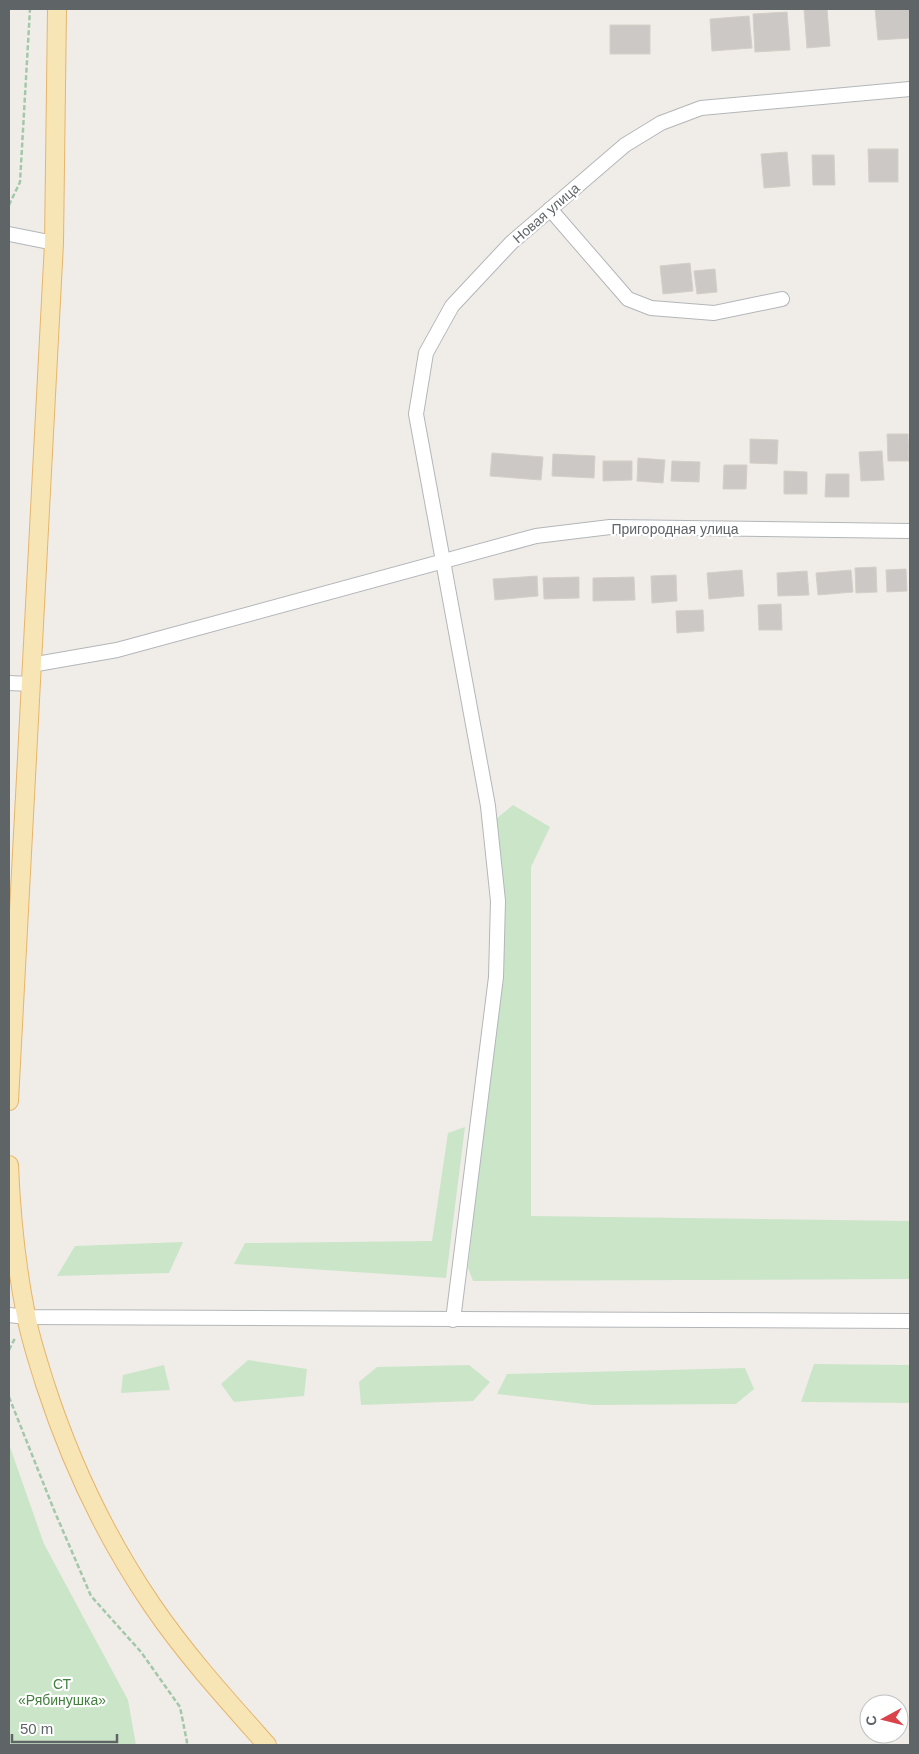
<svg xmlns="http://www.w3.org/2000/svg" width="919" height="1754" font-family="Helvetica,sans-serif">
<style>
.green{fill:#cbe5c8}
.building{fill:#ccc8c5;stroke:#d4cfc7}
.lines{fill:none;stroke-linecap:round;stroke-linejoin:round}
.minor-casing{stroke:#b3b6b9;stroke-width:16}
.major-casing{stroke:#e6b56c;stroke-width:20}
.path{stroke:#a3c8a9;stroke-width:2.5;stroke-dasharray:5 2.5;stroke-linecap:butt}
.minor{stroke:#fff;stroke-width:14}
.major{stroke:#f8e5b5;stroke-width:18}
.labels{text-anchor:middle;stroke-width:4.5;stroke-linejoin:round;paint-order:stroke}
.street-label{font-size:14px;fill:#5f6467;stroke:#fff}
.park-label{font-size:14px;fill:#41813d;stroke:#fff}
</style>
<rect width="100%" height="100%" fill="#f0ede8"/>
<g class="green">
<polygon points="513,805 550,827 531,867 531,1216 910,1221 910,1279 473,1281 468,1268 503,942 496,819"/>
<polygon points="465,1127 446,1278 234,1264 245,1243 432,1241 448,1133"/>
<polygon points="183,1242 169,1273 57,1276 75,1246"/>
<polygon points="248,1360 307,1369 304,1396 234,1402 221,1384"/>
<polygon points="814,1364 910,1365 910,1403 801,1402"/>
<polygon points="164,1365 170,1390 121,1393 123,1375"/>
<polygon points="469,1365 490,1382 473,1401 361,1405 359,1382 377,1367"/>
<polygon points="745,1368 754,1389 736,1404 593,1405 497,1394 507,1374"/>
<polygon points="9,1444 44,1544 128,1700 136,1745 9,1745"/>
</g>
<g class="building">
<polygon points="804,9 827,9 830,46 807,48"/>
<polygon points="875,9 910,9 910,38 878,40"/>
<polygon points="787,12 790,50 755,52 753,14"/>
<polygon points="749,16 752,48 712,51 710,19"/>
<rect x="610" y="25" width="40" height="29"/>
<polygon points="868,149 898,149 898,182 869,182"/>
<polygon points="787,152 790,186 764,188 761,154"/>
<polygon points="812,155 834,155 835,185 813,185"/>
<polygon points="690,263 693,291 663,294 660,266"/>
<polygon points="715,269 717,292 697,294 694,271"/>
<polygon points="887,434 908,434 909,461 888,461"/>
<polygon points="750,439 778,440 777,464 750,463"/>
<polygon points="882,451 884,480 861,481 859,452"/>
<polygon points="492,453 543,457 541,480 490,476"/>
<polygon points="553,454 595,456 594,478 552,476"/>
<polygon points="638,458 665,460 663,483 637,481"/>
<polygon points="603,461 632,461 632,480 603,481"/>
<polygon points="672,461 700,462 699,482 671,481"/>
<polygon points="724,465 747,465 746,489 723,489"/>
<polygon points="784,471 807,472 807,494 784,494"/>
<polygon points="826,474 849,474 849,497 825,497"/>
<polygon points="876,567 877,592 856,593 855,568"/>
<polygon points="906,569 907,591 887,592 886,570"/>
<polygon points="742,570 744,596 709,599 707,573"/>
<polygon points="851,570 853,592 818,595 816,573"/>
<polygon points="807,571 809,595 778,596 777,573"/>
<polygon points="676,575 677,601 652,603 651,576"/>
<polygon points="537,576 538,596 495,600 493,579"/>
<polygon points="579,577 579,598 544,599 543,578"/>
<polygon points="634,577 635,600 593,601 593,578"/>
<polygon points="781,604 782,630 759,630 758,605"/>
<polygon points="703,610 704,631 677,633 676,611"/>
</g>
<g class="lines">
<g class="minor-casing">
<g id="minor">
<polyline points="550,209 628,299 651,308 714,313 782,299"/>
<polyline points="9,234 54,243"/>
<polyline points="31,665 117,650 536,536 610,527 910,531"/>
<polyline points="9,683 30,684"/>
<polyline points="9,1315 26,1317 910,1321"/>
<polyline points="453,1320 496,977 498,901 488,806 416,414 426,353 452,306 511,243 625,145 661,123 701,108 910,89"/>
</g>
</g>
<g class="major-casing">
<g id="major">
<polyline points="9,1101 54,243 57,9"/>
<path d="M 9,1165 C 11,1215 16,1265 26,1315 C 30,1338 38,1361 45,1384 C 71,1464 105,1536 152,1605 C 186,1655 227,1700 267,1745"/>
</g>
</g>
<g class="path">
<polyline points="9,205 20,182 30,9"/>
<polyline points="9,1350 15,1338"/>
<polyline points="9,1397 54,1510 91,1596 141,1652 180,1707 187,1742 186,1745"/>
</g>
<use href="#minor" class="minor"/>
<use href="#major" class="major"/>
</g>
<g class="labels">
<g class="street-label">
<text transform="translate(546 213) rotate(-41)" y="5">Новая улица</text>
<text x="675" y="534">Пригородная улица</text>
</g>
<g class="park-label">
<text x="62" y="1689">СТ<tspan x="62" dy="16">«Рябинушка»</tspan></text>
</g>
</g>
<rect width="919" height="1754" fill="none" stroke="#5f6467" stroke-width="20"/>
<g transform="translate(884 1719) rotate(263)"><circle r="24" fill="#ffffff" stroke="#bfc1c2"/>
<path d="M0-4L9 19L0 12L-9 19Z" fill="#db434a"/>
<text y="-8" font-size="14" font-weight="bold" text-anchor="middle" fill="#5f6467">С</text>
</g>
<path d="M12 1734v8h105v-8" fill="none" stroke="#5f6467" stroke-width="2.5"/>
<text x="20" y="1734" font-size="15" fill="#5f6467" stroke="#ffffff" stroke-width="4" paint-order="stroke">50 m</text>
</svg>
